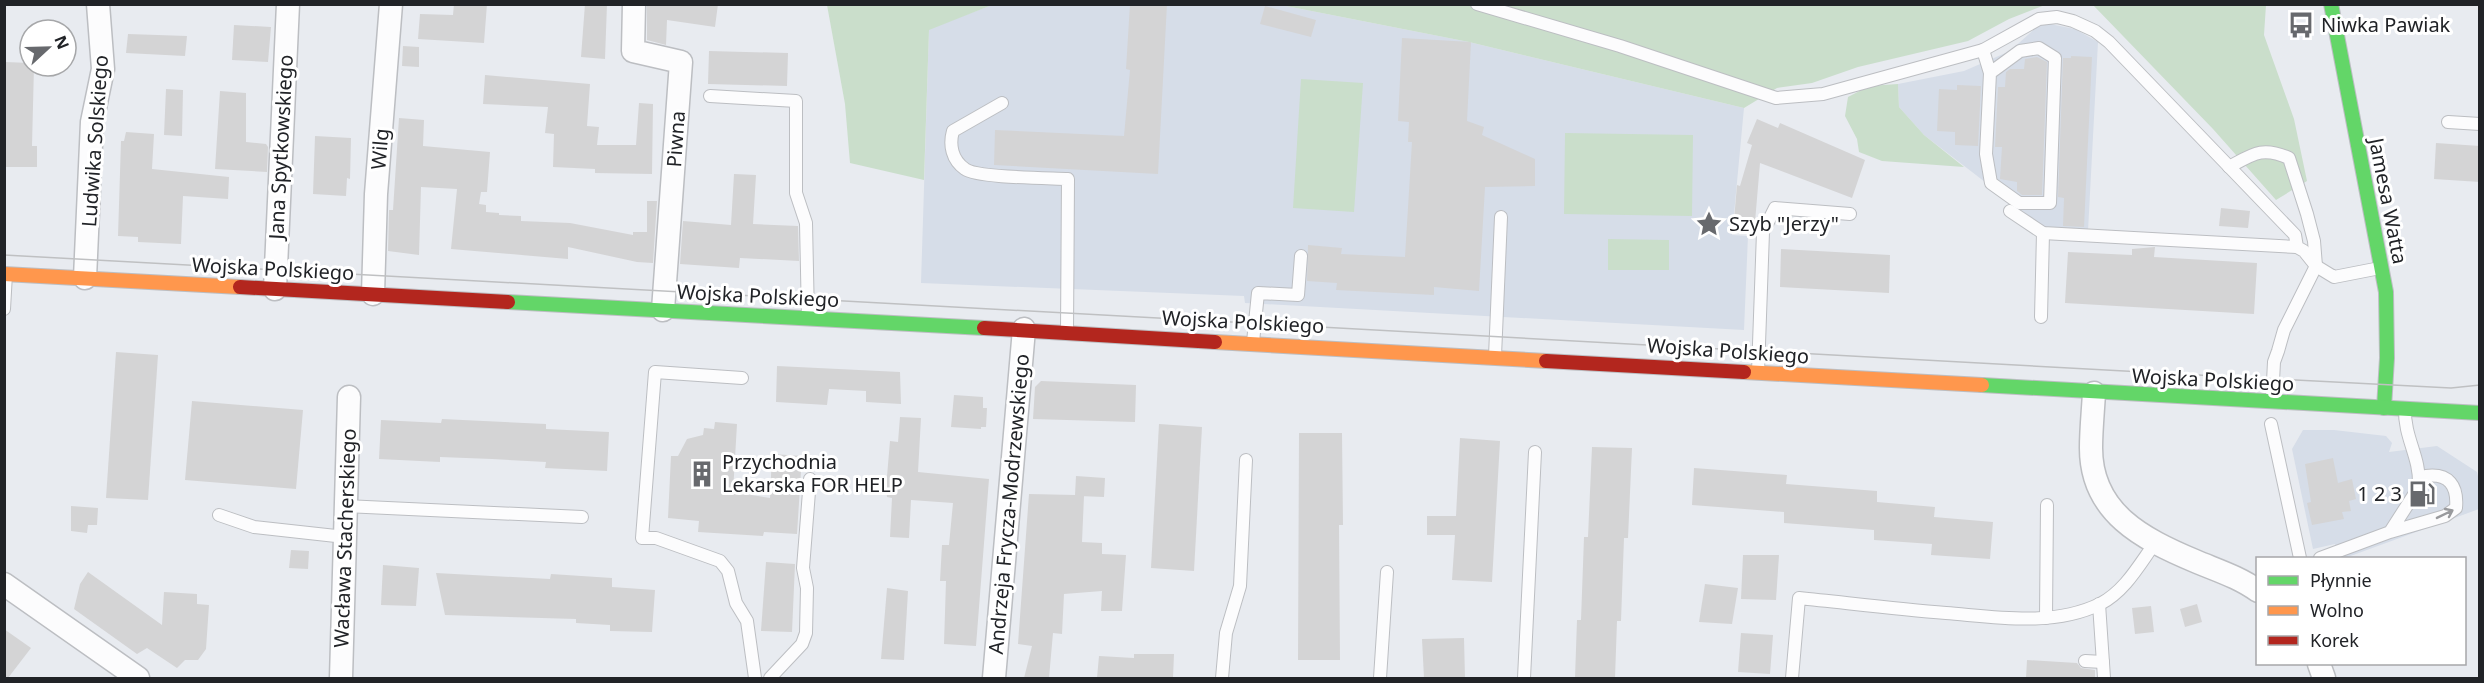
<svg xmlns="http://www.w3.org/2000/svg" width="2484" height="683" font-family="'Noto Sans',sans-serif">
<style>
.built{fill:#d6dde8}
.green{fill:#cadecb}
.building{fill:#d4d4d5}
.lines{fill:none;stroke-linecap:round;stroke-linejoin:round}
.lane-casing{stroke:#bcbec2;stroke-width:14}
.street-casing{stroke:#bcbec2;stroke-width:25}
.fast-casing{stroke:#bcbec2;stroke-width:16}
.slow-casing{stroke:#bcbec2;stroke-width:16}
.jam-casing{stroke:#bcbec2;stroke-width:16}
.lane{stroke:#fcfcfd;stroke-width:12}
.street{stroke:#fcfcfd;stroke-width:22}
.fast{stroke:#63d668;stroke-width:14}
.slow{stroke:#ff974d;stroke-width:14}
.jam{stroke:#b3261e;stroke-width:14}
.tram{stroke:#bfc0c2;stroke-width:1.5}
.oneway{stroke:#999a9d}
.labels{text-anchor:middle;stroke-width:6;stroke-linejoin:round;paint-order:stroke}
.poi-label{font-size:20px;fill:#212327;stroke:#fff;text-anchor:start}
.street-label{font-size:20px;fill:#212327;stroke:#fff}
</style>
<rect width="100%" height="100%" fill="#e8ebf0"/>
<g class="built">
<polygon points="992,5 1281,5 1469,42 1744,108 1732,235 1748,236 1744,330 1245,303 1244,296 921,283 929,29"/>
<polygon points="2050,24 2075,29 2098,42 2088,231 2046,229 1924,135 1899,107 1898,84 1964,71 2010,51 2038,26"/>
<polygon points="2303,430 2334,430 2386,436 2392,443 2389,452 2437,446 2477,472 2479,480 2479,509 2345,558 2340,558 2335,544 2313,549 2292,449"/>
</g>
<g class="green">
<polygon points="827,5 992,5 929,30 924,180 850,163 845,104"/>
<polygon points="1281,5 2045,5 2009,19 1968,41 1858,67 1812,83 1777,88 1744,108 1469,42"/>
<polygon points="2087,5 2266,5 2264,35 2294,119 2307,181 2276,200 2213,129 2093,5"/>
<polygon points="1301,79 1363,83 1354,212 1293,208"/>
<polygon points="1898,84 1899,107 1924,135 1964,167 1882,161 1859,152 1857,139 1845,116 1848,97 1869,86"/>
<polygon points="1565,133 1693,135 1692,216 1564,214"/>
<polygon points="1608,239 1669,240 1669,270 1608,270"/>
</g>
<g class="building">
<polygon points="454,4 487,4 484,43 418,39 420,14 453,15"/>
<polygon points="585,4 607,4 605,59 581,57"/>
<polygon points="647,4 718,4 715,27 667,20 666,45 647,40"/>
<polygon points="1130,4 1167,4 1158,174 994,165 995,130 1124,136 1130,70 1126,69"/>
<polygon points="1265,6 1316,20 1311,37 1260,24"/>
<polygon points="234,25 271,27 268,62 232,60"/>
<polygon points="128,34 187,36 185,56 126,53"/>
<polygon points="1402,38 1471,42 1467,121 1484,127 1482,135 1535,159 1535,186 1485,187 1479,291 1434,287 1434,295 1336,290 1337,283 1307,281 1308,245 1342,248 1341,254 1405,257 1412,142 1408,142 1409,122 1398,121"/>
<polygon points="403,46 419,47 419,67 402,66"/>
<polygon points="709,51 788,53 787,86 708,84"/>
<polygon points="2071,56 2092,57 2084,227 2063,226 2064,198 2058,197 2063,58 2071,58"/>
<polygon points="2037,57 2047,62 2042,195 2022,195 2017,191 2017,182 2000,179 2002,147 1995,147 1998,87 2005,87 2006,72 2010,69 2024,69 2025,59"/>
<polygon points="5,62 30,63 30,66 34,66 32,146 37,146 37,167 4,167"/>
<polygon points="485,75 590,84 587,126 599,127 597,145 636,145 639,103 653,104 652,174 595,173 595,169 553,167 554,134 545,133 548,107 483,104"/>
<polygon points="1957,85 1981,86 1978,146 1955,145 1955,132 1937,131 1939,89 1957,90"/>
<polygon points="166,89 183,90 182,136 164,135"/>
<polygon points="220,91 246,93 246,142 266,144 268,147 267,172 215,169"/>
<polygon points="399,118 424,120 423,146 490,152 487,192 481,192 479,204 486,205 486,212 499,213 499,215 521,216 521,221 570,223 633,235 633,232 647,232 647,201 657,201 653,263 637,262 568,247 568,259 451,249 457,189 421,187 419,255 388,251 389,210 393,210"/>
<polygon points="1757,119 1778,128 1780,123 1865,160 1852,198 1760,163 1754,234 1733,232 1737,185 1740,186 1752,145 1747,143"/>
<polygon points="126,132 154,134 152,169 229,177 228,199 183,196 181,244 138,242 138,237 118,236 121,141 124,141"/>
<polygon points="315,136 351,138 350,179 347,178 346,196 313,194"/>
<polygon points="2436,143 2480,146 2480,182 2434,179"/>
<polygon points="734,174 756,175 753,224 798,226 799,261 740,258 739,268 680,264 683,221 731,225"/>
<polygon points="2221,208 2250,211 2248,228 2219,226"/>
<polygon points="2155,247 2154,257 2257,263 2254,314 2065,303 2068,252 2132,255 2132,249"/>
<polygon points="1781,249 1890,255 1889,293 1780,287"/>
<polygon points="116,352 158,355 148,500 106,498"/>
<polygon points="777,366 900,372 901,404 866,402 866,391 829,389 827,405 776,402"/>
<polygon points="1041,381 1136,385 1135,422 1033,419 1035,387"/>
<polygon points="954,395 983,397 983,408 987,408 986,427 981,427 981,429 951,427"/>
<polygon points="192,401 303,410 296,489 185,480"/>
<polygon points="900,417 921,418 918,472 989,479 976,646 944,644 946,581 940,581 942,545 949,545 953,503 911,500 909,538 890,537 892,498 887,497 886,488 890,441 898,442"/>
<polygon points="442,419 546,424 546,429 609,432 607,471 545,468 546,462 492,459 440,457 440,462 379,459 381,420 441,423"/>
<polygon points="715,422 737,424 733,492 770,498 772,454 802,456 797,534 764,532 763,536 698,532 699,521 668,518 671,456 678,456 687,439 703,435 704,428 714,429"/>
<polygon points="1159,424 1202,427 1194,571 1151,568"/>
<polygon points="1299,433 1342,433 1343,525 1339,525 1340,660 1298,660"/>
<polygon points="1460,438 1500,441 1492,582 1452,580 1455,535 1427,535 1427,516 1456,516"/>
<polygon points="1592,447 1632,448 1628,538 1624,538 1621,621 1617,621 1615,678 1575,678 1577,620 1581,620 1584,537 1588,537"/>
<polygon points="2333,458 2338,483 2352,479 2356,499 2349,501 2351,511 2342,512 2344,519 2312,525 2307,503 2311,502 2305,464"/>
<polygon points="1694,468 1787,475 1786,484 1877,491 1877,502 1935,507 1934,517 1993,522 1990,559 1931,555 1932,544 1874,540 1874,530 1784,523 1784,512 1692,505"/>
<polygon points="1076,476 1105,478 1104,497 1079,496 1084,496 1082,542 1102,543 1102,554 1126,555 1122,611 1101,611 1102,591 1064,594 1062,634 1053,633 1049,678 1024,678 1032,646 1018,644 1029,494 1075,495"/>
<polygon points="71,506 98,508 97,525 88,525 87,533 71,531"/>
<polygon points="291,550 309,551 308,569 289,568"/>
<polygon points="1743,555 1779,555 1776,600 1741,599"/>
<polygon points="766,562 795,564 792,632 761,631"/>
<polygon points="383,565 419,568 416,606 381,605"/>
<polygon points="88,572 162,625 164,592 197,594 197,604 209,605 206,649 198,660 185,660 177,668 147,648 137,654 74,609 80,584"/>
<polygon points="436,573 550,579 551,574 612,578 612,587 655,590 652,632 610,631 610,625 576,623 576,619 445,615"/>
<polygon points="1705,584 1738,588 1732,624 1699,622"/>
<polygon points="887,588 908,591 904,660 881,659"/>
<polygon points="2197,604 2202,622 2185,627 2180,609"/>
<polygon points="2151,606 2154,632 2135,634 2132,608"/>
<polygon points="4,629 31,648 8,678 4,678"/>
<polygon points="1741,633 1773,635 1770,674 1738,672"/>
<polygon points="1464,638 1465,678 1424,678 1422,639"/>
<polygon points="1134,654 1174,654 1173,678 1097,678 1099,656 1134,658"/>
<polygon points="2027,660 2077,663 2081,668 2095,670 2095,678 2026,678"/>
</g>
<g class="lines">
<g class="lane-casing">
<g id="lane">
<polyline points="1477,4 1620,46 1776,98 1823,94 1983,50 2039,19 2057,17 2073,21 2095,31 2109,42 2295,235 2297,247 2304,251 2316,266 2334,277 2380,268"/>
<polyline points="1983,50 1990,73 1986,154 1991,183 2019,203 2050,203 2055,58 2039,48 2020,51 1990,73"/>
<polyline points="710,96 796,101 796,193 806,223 808,318"/>
<path d="M 1002,103 L 953,131 C 949,145 952,160 965,169 C 977,178 1049,178 1068,179 L 1067,332"/>
<polyline points="2448,122 2480,124"/>
<path d="M 2229,167 C 2253,154 2262,146 2289,158 L 2307,214 L 2314,241 L 2316,266 L 2284,330 L 2278,351 L 2274,362 L 2272,400"/>
<polyline points="2010,211 2043,233 2297,247"/>
<polyline points="4,309 6,274"/>
<polyline points="2041,317 2043,233"/>
<polyline points="1253,342 1258,293 1298,295 1301,256"/>
<polyline points="1495,356 1501,217"/>
<polyline points="1758,372 1763,232 1775,208 1850,214"/>
<polyline points="742,378 655,372 642,538 656,538 720,561 728,571 736,603 747,621 755,678"/>
<path d="M 2405,409 C 2404,437 2420,457 2419,484"/>
<polyline points="2271,424 2300,558"/>
<polyline points="345,506 582,517"/>
<polyline points="219,515 254,527 345,537"/>
<path d="M 2320,558 L 2390,532 L 2445,516 L 2456,508 C 2458,486 2449,473 2426,476 L 2390,532"/>
<polyline points="2099,604 2104,678"/>
<polyline points="2046,618 2047,505"/>
<polyline points="2085,661 2103,662"/>
<polyline points="770,678 802,644 806,633 807,588 803,568 810,479"/>
<polyline points="1222,678 1226,633 1240,586 1246,460"/>
<polyline points="1380,678 1387,572"/>
<polyline points="1524,678 1535,452"/>
<path d="M 1792,678 L 1799,598 C 1848,603 1897,609 1946,613 C 1996,617 2053,627 2100,604 C 2125,591 2139,565 2155,543"/>
</g>
</g>
<g class="street-casing">
<g id="street">
<polyline points="634,4 633,51 681,62 663,310"/>
<polyline points="85,278 92,122 103,69 98,4"/>
<polyline points="275,289 288,4"/>
<polyline points="373,294 376,194 391,4"/>
<path d="M 2094,393 C 2093,411 2091,430 2091,448 C 2091,513 2143,539 2195,561 C 2216,570 2239,577 2258,591"/>
<polyline points="4,584 138,678"/>
<polyline points="2319,664 2324,678"/>
<polyline points="341,678 349,397"/>
<polyline points="994,678 1024,329"/>
</g>
</g>
<g class="fast-casing">
<g id="fast">
<polyline points="2331,4 2386,292 2387,358 2384,408"/>
<polyline points="508,302 984,328"/>
<polyline points="1982,385 2480,413"/>
</g>
</g>
<g class="slow-casing">
<g id="slow">
<polyline points="4,274 240,287"/>
<polyline points="1215,342 1546,361"/>
<polyline points="1744,372 1982,385"/>
</g>
</g>
<g class="jam-casing">
<g id="jam">
<polyline points="240,287 508,302"/>
<polyline points="984,328 1215,342"/>
<polyline points="1546,361 1744,372"/>
</g>
</g>
<use href="#lane" class="lane"/>
<use href="#street" class="street"/>
<use href="#fast" class="fast"/>
<use href="#slow" class="slow"/>
<use href="#jam" class="jam"/>
<polyline class="tram" points="4,255 2198,375 2451,388 2480,385"/>
</g>
<defs><path id="oneway-shaft" d="M-6 0H5M1.5-3L5.5 0L1.5 3" fill="none" stroke-width="1.6" stroke-linecap="round" stroke-linejoin="round" transform="scale(1.5)"/></defs>
<use class="oneway" href="#oneway-shaft" transform="translate(2445 514) rotate(-26)"/>
<defs>
<g id="bus-bare" transform="scale(2.07)"><path d="M-5-6H5V4H4V6H2V4H-2V6H-4V4H-5ZM-3.5-4V0h7V-4ZM-3.5 1.2v1.5H-2V1.2ZM2 1.2v1.5H3.5V1.2Z" fill="#67696d" stroke="#fff" stroke-width="2.5" paint-order="stroke"/></g>
<g id="sight-bare" transform="scale(2.07)"><path d="M0-6L1.8-2.2L6-1.7L2.9 1.2L3.7 5.4L0 3.3L-3.7 5.4L-2.9 1.2L-6-1.7L-1.8-2.2Z" fill="#67696d" stroke="#fff" stroke-width="2.5" paint-order="stroke"/></g>
<g id="building-bare" transform="scale(2.07)"><path d="M-4-6H4V6H1V3H-1V6H-4ZM-2.5-4.3h1.7v1.8h-1.7ZM.8-4.3h1.7v1.8H.8ZM-2.5-1h1.7V.8h-1.7ZM.8-1h1.7V.8H.8Z" fill="#67696d" stroke="#fff" stroke-width="2.5" paint-order="stroke"/></g>
<g id="fuel-bare" transform="scale(2.07)"><path d="M-5.5-6h7V0h2V4h1.3V-2.5L3-4.5l.8-.8L6-3V5H2.5V1h-1V6h-7ZM-4.2-4.7v3.2H.2V-4.7Z" fill="#67696d" stroke="#fff" stroke-width="2.5" paint-order="stroke"/></g>
</defs>
<g fill-rule="evenodd">
<use href="#bus-bare" x="2301" y="25"/>
<use href="#sight-bare" x="1709" y="224"/>
<use href="#building-bare" x="702" y="474"/>
<use href="#fuel-bare" x="2422" y="494"/>
</g>
<g class="labels">
<g class="poi-label">
<text x="2321" y="32">Niwka Pawiak</text>
<text x="1729" y="231">Szyb "Jerzy"</text>
<text x="722" y="469">Przychodnia<tspan x="722" dy="23">Lekarska FOR HELP</tspan></text>
<text x="2402" y="501" text-anchor="end">1 2 3</text>
</g>
<g class="street-label">
<text transform="translate(676 139) rotate(-86)" y="7">Piwna</text>
<text transform="translate(95 141) rotate(-86)" y="7">Ludwika Solskiego</text>
<text transform="translate(281 147) rotate(-87)" y="7">Jana Spytkowskiego</text>
<text transform="translate(380 149) rotate(-85)" y="7">Wilg</text>
<text transform="translate(2388 201) rotate(79)" y="7">Jamesa Watta</text>
<text transform="translate(273 269) rotate(3)" y="7">Wojska Polskiego</text>
<text transform="translate(758 296) rotate(3)" y="7">Wojska Polskiego</text>
<text transform="translate(1243 322) rotate(3)" y="7">Wojska Polskiego</text>
<text transform="translate(1728 351) rotate(4)" y="7">Wojska Polskiego</text>
<text transform="translate(2213 380) rotate(3)" y="7">Wojska Polskiego</text>
<text transform="translate(1009 504) rotate(-85)" y="7">Andrzeja Frycza-Modrzewskiego</text>
<text transform="translate(345 538) rotate(-88)" y="7">Wacława Stacherskiego</text>
</g>
</g>
<rect width="2484" height="683" fill="none" stroke="#212327" stroke-width="12"/>
<rect x="2256" y="557" width="210" height="108" fill="#ffffff" stroke="#a6a7a9" stroke-width="1.5"/>
<rect x="2268" y="576" width="30" height="9" fill="#63d668" stroke="#a6a7a9" stroke-width="1.5"/>
<text x="2310" y="587" font-size="18" fill="#212327">Płynnie</text>
<rect x="2268" y="606" width="30" height="9" fill="#ff974d" stroke="#a6a7a9" stroke-width="1.5"/>
<text x="2310" y="617" font-size="18" fill="#212327">Wolno</text>
<rect x="2268" y="636" width="30" height="9" fill="#b3261e" stroke="#a6a7a9" stroke-width="1.5"/>
<text x="2310" y="647" font-size="18" fill="#212327">Korek</text>
<g transform="translate(48 48) rotate(68)"><circle r="28" fill="#ffffff" stroke="#a6a7a9" stroke-width="1.5"/>
<path d="M0-4.5L10 22L0 15L-10 22Z" fill="#67696d"/>
<text y="-9" font-size="16" font-weight="bold" text-anchor="middle" fill="#212327">N</text>
</g>
</svg>
